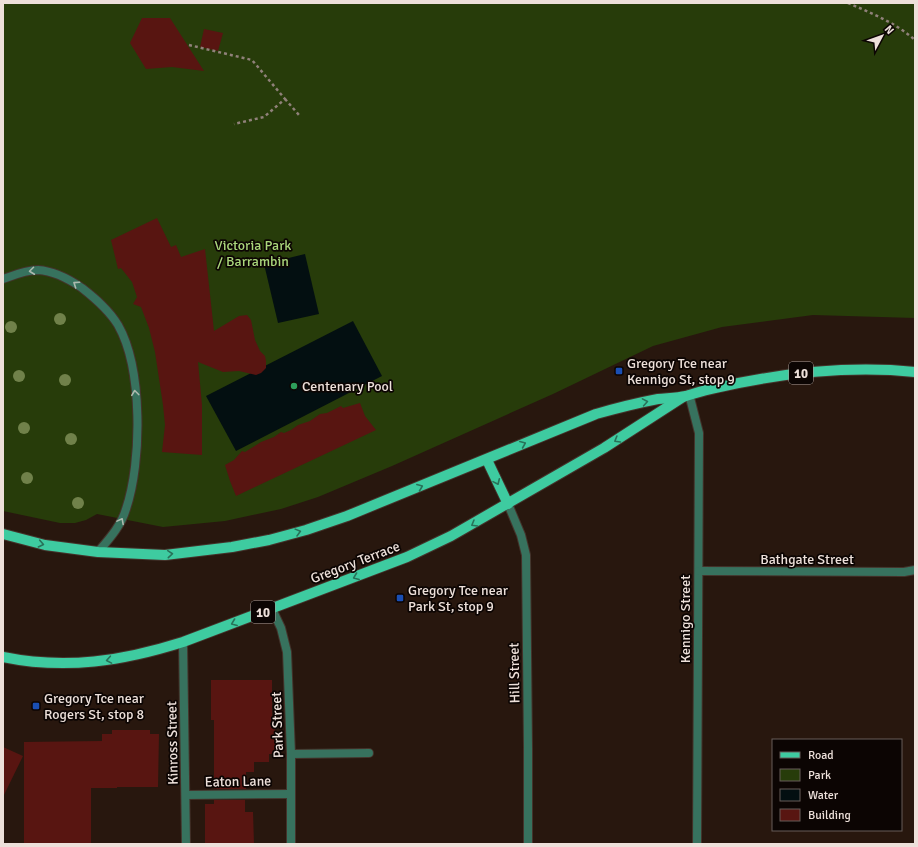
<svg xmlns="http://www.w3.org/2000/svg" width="918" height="847" font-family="Signika,sans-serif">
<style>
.green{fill:#273c0a}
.water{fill:#030f11}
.building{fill:#581511}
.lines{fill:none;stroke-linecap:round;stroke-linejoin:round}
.lane-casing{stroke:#44332b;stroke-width:10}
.street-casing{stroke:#44332b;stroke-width:10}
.primary-casing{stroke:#44332b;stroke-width:12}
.path{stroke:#90817a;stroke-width:2.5;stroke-dasharray:3 3;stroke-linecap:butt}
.lane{stroke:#37725e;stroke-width:8}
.street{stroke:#37725e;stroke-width:8}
.primary{stroke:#3ecba0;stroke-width:10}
.tree{fill:#70814a}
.oneway{stroke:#adbaaf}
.oneway2{stroke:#287259}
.transit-dot{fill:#1a4fb4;stroke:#0c0503;stroke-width:1.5}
.leisure-dot{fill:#2e9e5b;stroke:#0c0503;stroke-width:1.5}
.labels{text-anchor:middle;stroke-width:3.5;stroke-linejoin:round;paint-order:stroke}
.shield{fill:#0c0503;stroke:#aa9e9a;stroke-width:1}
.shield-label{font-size:13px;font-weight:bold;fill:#ede0da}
.park-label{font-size:14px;fill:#abd77c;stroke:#0c0503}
.poi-label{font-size:14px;fill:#ede0da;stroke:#0c0503;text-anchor:start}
.street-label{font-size:14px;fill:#ede0da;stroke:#0c0503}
</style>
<rect width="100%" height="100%" fill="#28170e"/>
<polygon class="green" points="3,3 915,3 915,318 813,315 722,327 653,346 553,394 392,466 318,497 281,509 225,521 163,527 97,514 86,520 75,523 60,523 3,511"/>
<g class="water">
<polygon points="305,254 319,314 278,323 264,264"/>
<polygon points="353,321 382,376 236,451 206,396"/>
</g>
<g class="building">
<polygon points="142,18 170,18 204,71 172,67 146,69 130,43"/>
<polygon points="204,29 223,33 218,51 200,47"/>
<polygon points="157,218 171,247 176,245 181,257 205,249 214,331 239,316 247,315 251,320 255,340 260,351 265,356 266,361 266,368 261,373 256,375 239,371 223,372 198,362 202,405 202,455 162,452 165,425 163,405 155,352 149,328 141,307 133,304 137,297 132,282 121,268 118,269 111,240"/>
<polygon points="360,403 365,416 376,430 236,496 230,481 225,465 234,460 242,451 245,452 261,442 274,437 281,432 284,433 291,430 298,425 310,421 320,414 327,413 341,406 343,408"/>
<polygon points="211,680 272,680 272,719 275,719 275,754 269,754 269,762 254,762 254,772 246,772 246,789 214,789 214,720 211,720"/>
<polygon points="112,730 150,730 150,734 159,734 158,787 117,787 117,788 91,788 91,844 24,844 24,742 102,741 102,734 112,734"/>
<polygon points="3,747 23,756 3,797"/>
<polygon points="214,800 245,800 245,812 253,812 254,844 205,844 205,804 214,804"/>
</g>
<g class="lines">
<g class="lane-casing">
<g id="lane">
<path d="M 3,279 C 14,275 26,270 38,270 C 55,271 69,279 82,288 C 96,299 109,310 118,325 C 143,369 142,462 126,509 C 121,526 109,539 98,552"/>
<polyline points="291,754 369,753"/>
<polyline points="186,795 291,794"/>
</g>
</g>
<g class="street-casing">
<g id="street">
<polyline points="689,394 699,433 697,844"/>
<polyline points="508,504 521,535 526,555 528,748 528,844"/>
<polyline points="699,571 904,572 915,570"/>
<polyline points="272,609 281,628 287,652 291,754 291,844"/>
<polyline points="183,642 186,844"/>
</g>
</g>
<g class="primary-casing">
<g id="primary">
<polyline points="487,460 508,504"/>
<path d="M 3,534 L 45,545 L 98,552 L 165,555 L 232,547 L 269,540 L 306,530 L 347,516 L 596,414 C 617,408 637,403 658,399 C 667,398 677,398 686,396 C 696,393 705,390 715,388 C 781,373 847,365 915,372"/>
<path d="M 3,657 C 66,670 123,661 183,642 L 407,557 L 451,536 L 604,448 L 683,397"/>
</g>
</g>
<g class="path">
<path d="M 848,3 C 871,13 896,23 915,40"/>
<polyline points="189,45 252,60 285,99 264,117 234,124"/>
<polyline points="285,99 299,115"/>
</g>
<use href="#lane" class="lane"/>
<use href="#street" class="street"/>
<use href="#primary" class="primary"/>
</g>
<g class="tree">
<circle cx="60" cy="319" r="6"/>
<circle cx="11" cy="327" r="6"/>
<circle cx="19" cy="376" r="6"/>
<circle cx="65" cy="380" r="6"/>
<circle cx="24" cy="428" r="6"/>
<circle cx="71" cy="439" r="6"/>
<circle cx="27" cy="478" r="6"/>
<circle cx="78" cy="503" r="6"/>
</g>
<defs><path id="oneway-chevron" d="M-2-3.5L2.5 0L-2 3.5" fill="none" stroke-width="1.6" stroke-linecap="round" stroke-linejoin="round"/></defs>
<g class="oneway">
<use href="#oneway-chevron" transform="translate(32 271) rotate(173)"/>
<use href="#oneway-chevron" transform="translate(76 284) rotate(-146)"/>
<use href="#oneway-chevron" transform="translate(135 393) rotate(-97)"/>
<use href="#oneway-chevron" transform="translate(121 521) rotate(-62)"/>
</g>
<g class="oneway2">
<use href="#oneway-chevron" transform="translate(645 402) rotate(-10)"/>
<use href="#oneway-chevron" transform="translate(617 440) rotate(149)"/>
<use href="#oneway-chevron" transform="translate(523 444) rotate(-23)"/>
<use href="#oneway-chevron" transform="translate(497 482) rotate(66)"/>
<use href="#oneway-chevron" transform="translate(420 487) rotate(-22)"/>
<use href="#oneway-chevron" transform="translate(474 524) rotate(150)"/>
<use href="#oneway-chevron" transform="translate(298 532) rotate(-15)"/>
<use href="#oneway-chevron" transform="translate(41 544) rotate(12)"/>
<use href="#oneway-chevron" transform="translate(170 554) rotate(-5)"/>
<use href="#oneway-chevron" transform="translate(356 577) rotate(159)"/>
<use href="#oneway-chevron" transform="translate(234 623) rotate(159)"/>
<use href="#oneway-chevron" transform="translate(109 660) rotate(170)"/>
</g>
<g class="transit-dot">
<rect x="615" y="367" width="8" height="8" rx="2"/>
<rect x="396" y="594" width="8" height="8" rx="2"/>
<rect x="32" y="702" width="8" height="8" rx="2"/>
</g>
<circle class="leisure-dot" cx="294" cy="386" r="4"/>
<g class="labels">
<g class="shield">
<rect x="789" y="362" width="24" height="22" rx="3"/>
<rect x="251" y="601" width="24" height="22" rx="3"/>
</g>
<g class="shield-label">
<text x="801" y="378">10</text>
<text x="263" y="617">10</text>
</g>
<g class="park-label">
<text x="253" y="250">Victoria Park<tspan x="253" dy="16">/ Barrambin</tspan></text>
</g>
<g class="poi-label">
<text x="627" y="368">Gregory Tce near<tspan x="627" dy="16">Kennigo St, stop 9</tspan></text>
<text x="302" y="391">Centenary Pool</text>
<text x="408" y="595">Gregory Tce near<tspan x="408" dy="16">Park St, stop 9</tspan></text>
<text x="44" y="703">Gregory Tce near<tspan x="44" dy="16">Rogers St, stop 8</tspan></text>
</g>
<g class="street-label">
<text x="807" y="564">Bathgate Street</text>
<text transform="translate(355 562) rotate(-21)" y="5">Gregory Terrace</text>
<text transform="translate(685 619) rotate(-90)" y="5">Kennigo Street</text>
<text transform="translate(514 673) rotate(-91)" y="5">Hill Street</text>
<text transform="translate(277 725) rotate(-92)" y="5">Park Street</text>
<text transform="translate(172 743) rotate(-91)" y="5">Kinross Street</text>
<text transform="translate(238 781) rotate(-1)" y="5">Eaton Lane</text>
</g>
</g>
<rect width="918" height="847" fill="none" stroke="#ede0da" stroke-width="8"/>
<rect x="772" y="739" width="130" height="92" fill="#0c0503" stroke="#665d59"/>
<rect x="780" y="752" width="20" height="6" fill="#3ecba0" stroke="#665d59"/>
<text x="808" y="759" font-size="12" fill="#ede0da">Road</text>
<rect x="780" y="769" width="20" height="12" fill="#273c0a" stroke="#665d59"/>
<text x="808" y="779" font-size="12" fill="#ede0da">Park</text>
<rect x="780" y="789" width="20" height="12" fill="#030f11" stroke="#665d59"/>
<text x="808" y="799" font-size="12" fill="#ede0da">Water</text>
<rect x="780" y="809" width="20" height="12" fill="#581511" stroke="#665d59"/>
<text x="808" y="819" font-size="12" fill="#ede0da">Building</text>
<g transform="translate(882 36) rotate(49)" stroke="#0c0503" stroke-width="3" paint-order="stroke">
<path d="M0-3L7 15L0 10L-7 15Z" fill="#ede0da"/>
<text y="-6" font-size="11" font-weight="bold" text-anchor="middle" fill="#ede0da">N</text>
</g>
</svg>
